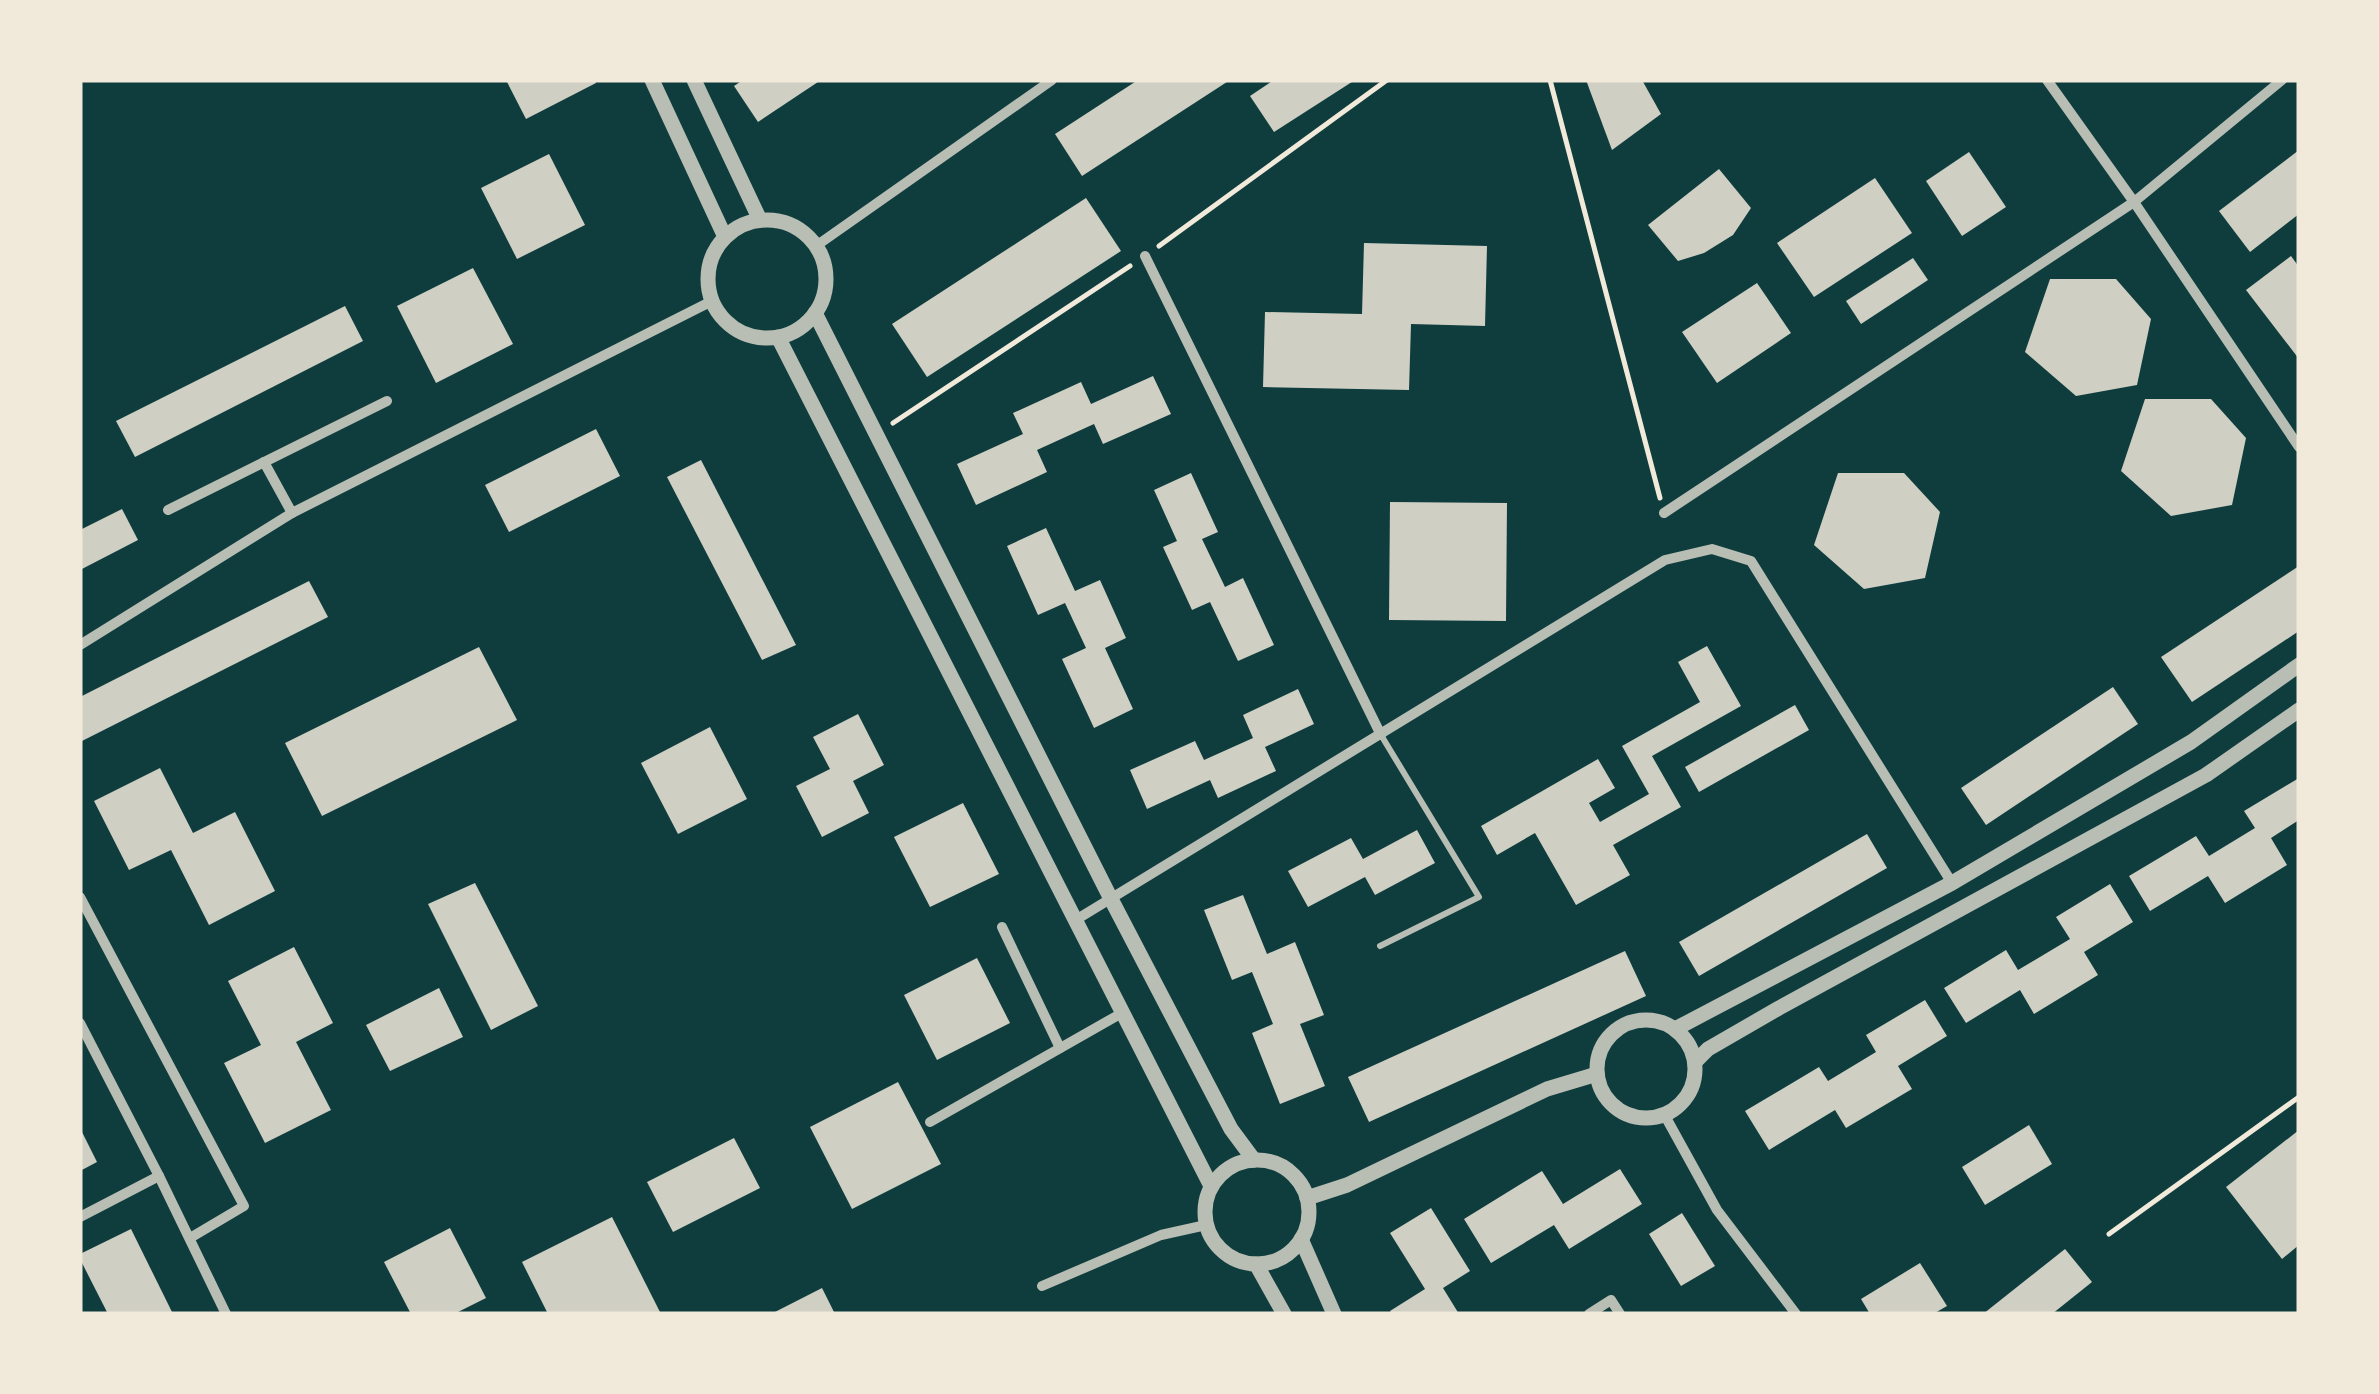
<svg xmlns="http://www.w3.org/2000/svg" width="2379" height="1394" font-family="Poppins,sans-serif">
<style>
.building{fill:#cfcfc3}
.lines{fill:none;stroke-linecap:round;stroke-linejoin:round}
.path{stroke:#f1e9da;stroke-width:5}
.service{stroke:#b8beb3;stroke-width:6}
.minor{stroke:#b8beb3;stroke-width:10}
.tertiary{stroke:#b8beb3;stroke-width:15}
</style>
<rect width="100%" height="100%" fill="#0f3d3e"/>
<g class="building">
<polygon points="506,80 595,80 596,83 526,119"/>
<polygon points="743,80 821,80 758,122 734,86"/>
<polygon points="1138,80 1230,80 1082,176 1055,134"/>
<polygon points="1274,80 1355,80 1274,132 1250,96"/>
<polygon points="1586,80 1642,80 1661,114 1612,150"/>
<polygon points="2299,150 2299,214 2250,252 2219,211"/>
<polygon points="1969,152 2006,207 1962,236 1926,181"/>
<polygon points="549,154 585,225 517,259 481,188"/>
<polygon points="1719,169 1751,208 1733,235 1704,253 1678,261 1648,225"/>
<polygon points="1875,178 1912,233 1814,297 1777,243"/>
<polygon points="1086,198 1121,251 927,377 892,324"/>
<polygon points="1364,243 1487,246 1485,326 1411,324 1409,390 1263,387 1265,312 1362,314"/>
<polygon points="2291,256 2299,267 2299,359 2246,290"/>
<polygon points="1913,258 1928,280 1861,324 1846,301"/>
<polygon points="473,268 513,344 436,383 397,306"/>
<polygon points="2050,279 2116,279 2151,319 2137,385 2076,396 2025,352"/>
<polygon points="1757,283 1791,333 1717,383 1682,332"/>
<polygon points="345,306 363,341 135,457 116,421"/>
<polygon points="1153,376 1171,414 1103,444 1094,424 1037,450 1047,472 976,505 957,464 1023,434 1013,413 1081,382 1091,404"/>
<polygon points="2145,399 2211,399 2246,438 2232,505 2171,516 2121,471"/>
<polygon points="596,429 620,476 509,532 485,485"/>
<polygon points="701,460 796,645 762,660 667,477"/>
<polygon points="1191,473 1218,532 1202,539 1225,587 1243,578 1274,645 1238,661 1210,602 1192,610 1163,547 1177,541 1154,490"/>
<polygon points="1838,473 1904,473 1940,512 1925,578 1864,589 1814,545"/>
<polygon points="1390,502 1507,503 1506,621 1389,620"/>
<polygon points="122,509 138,540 80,570 80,530"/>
<polygon points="1046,528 1075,591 1100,580 1126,638 1105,648 1133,709 1094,728 1062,659 1086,648 1065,603 1038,615 1007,546"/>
<polygon points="2299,566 2299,631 2192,702 2161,657"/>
<polygon points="309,581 328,617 80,742 80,697"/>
<polygon points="1707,646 1741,706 1652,756 1681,807 1613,845 1630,875 1576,905 1535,833 1497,855 1481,826 1598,759 1615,788 1589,803 1600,822 1649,794 1622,746 1700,702 1678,662"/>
<polygon points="479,647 517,720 322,816 285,743"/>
<polygon points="2113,687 2138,724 1986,825 1961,788"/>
<polygon points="1298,689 1314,724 1265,747 1276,771 1218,798 1210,780 1147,809 1130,770 1195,741 1204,760 1253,738 1243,715"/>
<polygon points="1795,705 1809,730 1699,792 1685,767"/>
<polygon points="858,714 884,765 853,781 869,813 822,837 796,786 830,769 813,737"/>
<polygon points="710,727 747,799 678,834 641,763"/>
<polygon points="160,768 193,833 235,812 275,891 209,925 171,850 129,870 94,801"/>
<polygon points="2299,778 2299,820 2271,838 2287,865 2225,903 2208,876 2150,911 2129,876 2196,836 2209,856 2255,828 2244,811"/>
<polygon points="963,803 999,874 930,907 894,837"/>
<polygon points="1417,830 1435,863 1375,895 1365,877 1308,907 1288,871 1351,838 1363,859"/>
<polygon points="1867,834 1887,868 1699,976 1679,942"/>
<polygon points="475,883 538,1006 491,1030 428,904"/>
<polygon points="2110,884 2133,922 2084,952 2098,975 2034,1014 2020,990 1966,1023 1944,988 2006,950 2018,970 2070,939 2056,917"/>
<polygon points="1243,895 1267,954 1295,942 1324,1015 1300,1024 1325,1086 1280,1104 1252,1033 1273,1024 1252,972 1232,980 1204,910"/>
<polygon points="294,947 333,1023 296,1042 331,1110 265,1143 224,1063 261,1045 228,981"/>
<polygon points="1625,951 1646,996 1369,1122 1348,1077"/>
<polygon points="977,958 1010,1023 937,1060 904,995"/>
<polygon points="439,988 463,1037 390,1071 366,1025"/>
<polygon points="1925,1000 1947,1036 1898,1066 1912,1089 1846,1128 1835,1110 1769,1150 1745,1111 1819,1067 1828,1081 1876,1052 1866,1035"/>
<polygon points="898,1082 941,1164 852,1209 810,1127"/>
<polygon points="2029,1125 2052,1164 1985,1205 1962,1167"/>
<polygon points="80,1128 97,1162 80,1171"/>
<polygon points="2299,1130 2299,1245 2282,1259 2226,1187"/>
<polygon points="734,1138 760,1188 673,1232 647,1182"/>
<polygon points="1620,1169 1642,1204 1569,1249 1554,1225 1491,1263 1464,1219 1542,1171 1563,1204"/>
<polygon points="1431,1208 1470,1271 1443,1288 1459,1314 1392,1314 1390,1311 1425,1289 1390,1233"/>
<polygon points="1682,1213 1715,1266 1681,1286 1649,1234"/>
<polygon points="612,1217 661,1314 548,1314 522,1262"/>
<polygon points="450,1228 486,1298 454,1314 411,1314 384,1262"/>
<polygon points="131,1229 173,1314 108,1314 80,1259 80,1254"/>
<polygon points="2065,1249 2092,1282 2052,1314 1983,1314"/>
<polygon points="1920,1263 1947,1306 1933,1314 1870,1314 1861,1299"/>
<polygon points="822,1288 835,1314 771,1314"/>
</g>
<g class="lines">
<g class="path">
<polyline points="1550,80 1660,498"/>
<polyline points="1159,246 1387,80"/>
<polyline points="893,423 1130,266"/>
<polyline points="2109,1234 2299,1097"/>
</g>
<polyline class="service" points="1380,946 1479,897 1381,735"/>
<g class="minor">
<polyline points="2047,80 2134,202 2299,447"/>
<polyline points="816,246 1052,80"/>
<polyline points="1145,256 1381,735"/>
<polyline points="264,462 292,513"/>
<polyline points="168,510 387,401"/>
<polyline points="1664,513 2134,202 2282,80"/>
<polyline points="80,645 292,513 712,301"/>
<polyline points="80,897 244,1206 190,1238"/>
<polyline points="1074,921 1665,560 1712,549 1751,561 1952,883"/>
<polyline points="1002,927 1060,1048"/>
<polyline points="80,1023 159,1176 226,1314"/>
<polyline points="1664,1114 1717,1210 1796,1314"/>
<polyline points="930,1122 1122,1013"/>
<polyline points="80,1217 159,1176"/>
<polyline points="1042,1286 1161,1235 1206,1225"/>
<polyline points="1589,1314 1611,1300 1620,1314"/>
</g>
<g class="tertiary">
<polyline points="652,80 725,237"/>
<polyline points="694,80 760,220"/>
<circle cx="767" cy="279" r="59"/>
<polyline points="815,313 1111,899 1231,1129 1254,1160"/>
<polyline points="778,337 1211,1186"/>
<circle cx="1646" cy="1069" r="49"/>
<polyline points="1675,1029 1952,883 2191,742 2299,665"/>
<polyline points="1695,1062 1708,1049 1779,1008 2206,775 2299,710"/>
<circle cx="1257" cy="1212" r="52"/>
<polyline points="1307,1198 1347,1185 1547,1089 1597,1074"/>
<polyline points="1301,1239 1334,1314"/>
<polyline points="1256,1264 1284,1314"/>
</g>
</g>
<rect width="2379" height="1394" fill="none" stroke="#f1e9da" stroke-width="165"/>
</svg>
